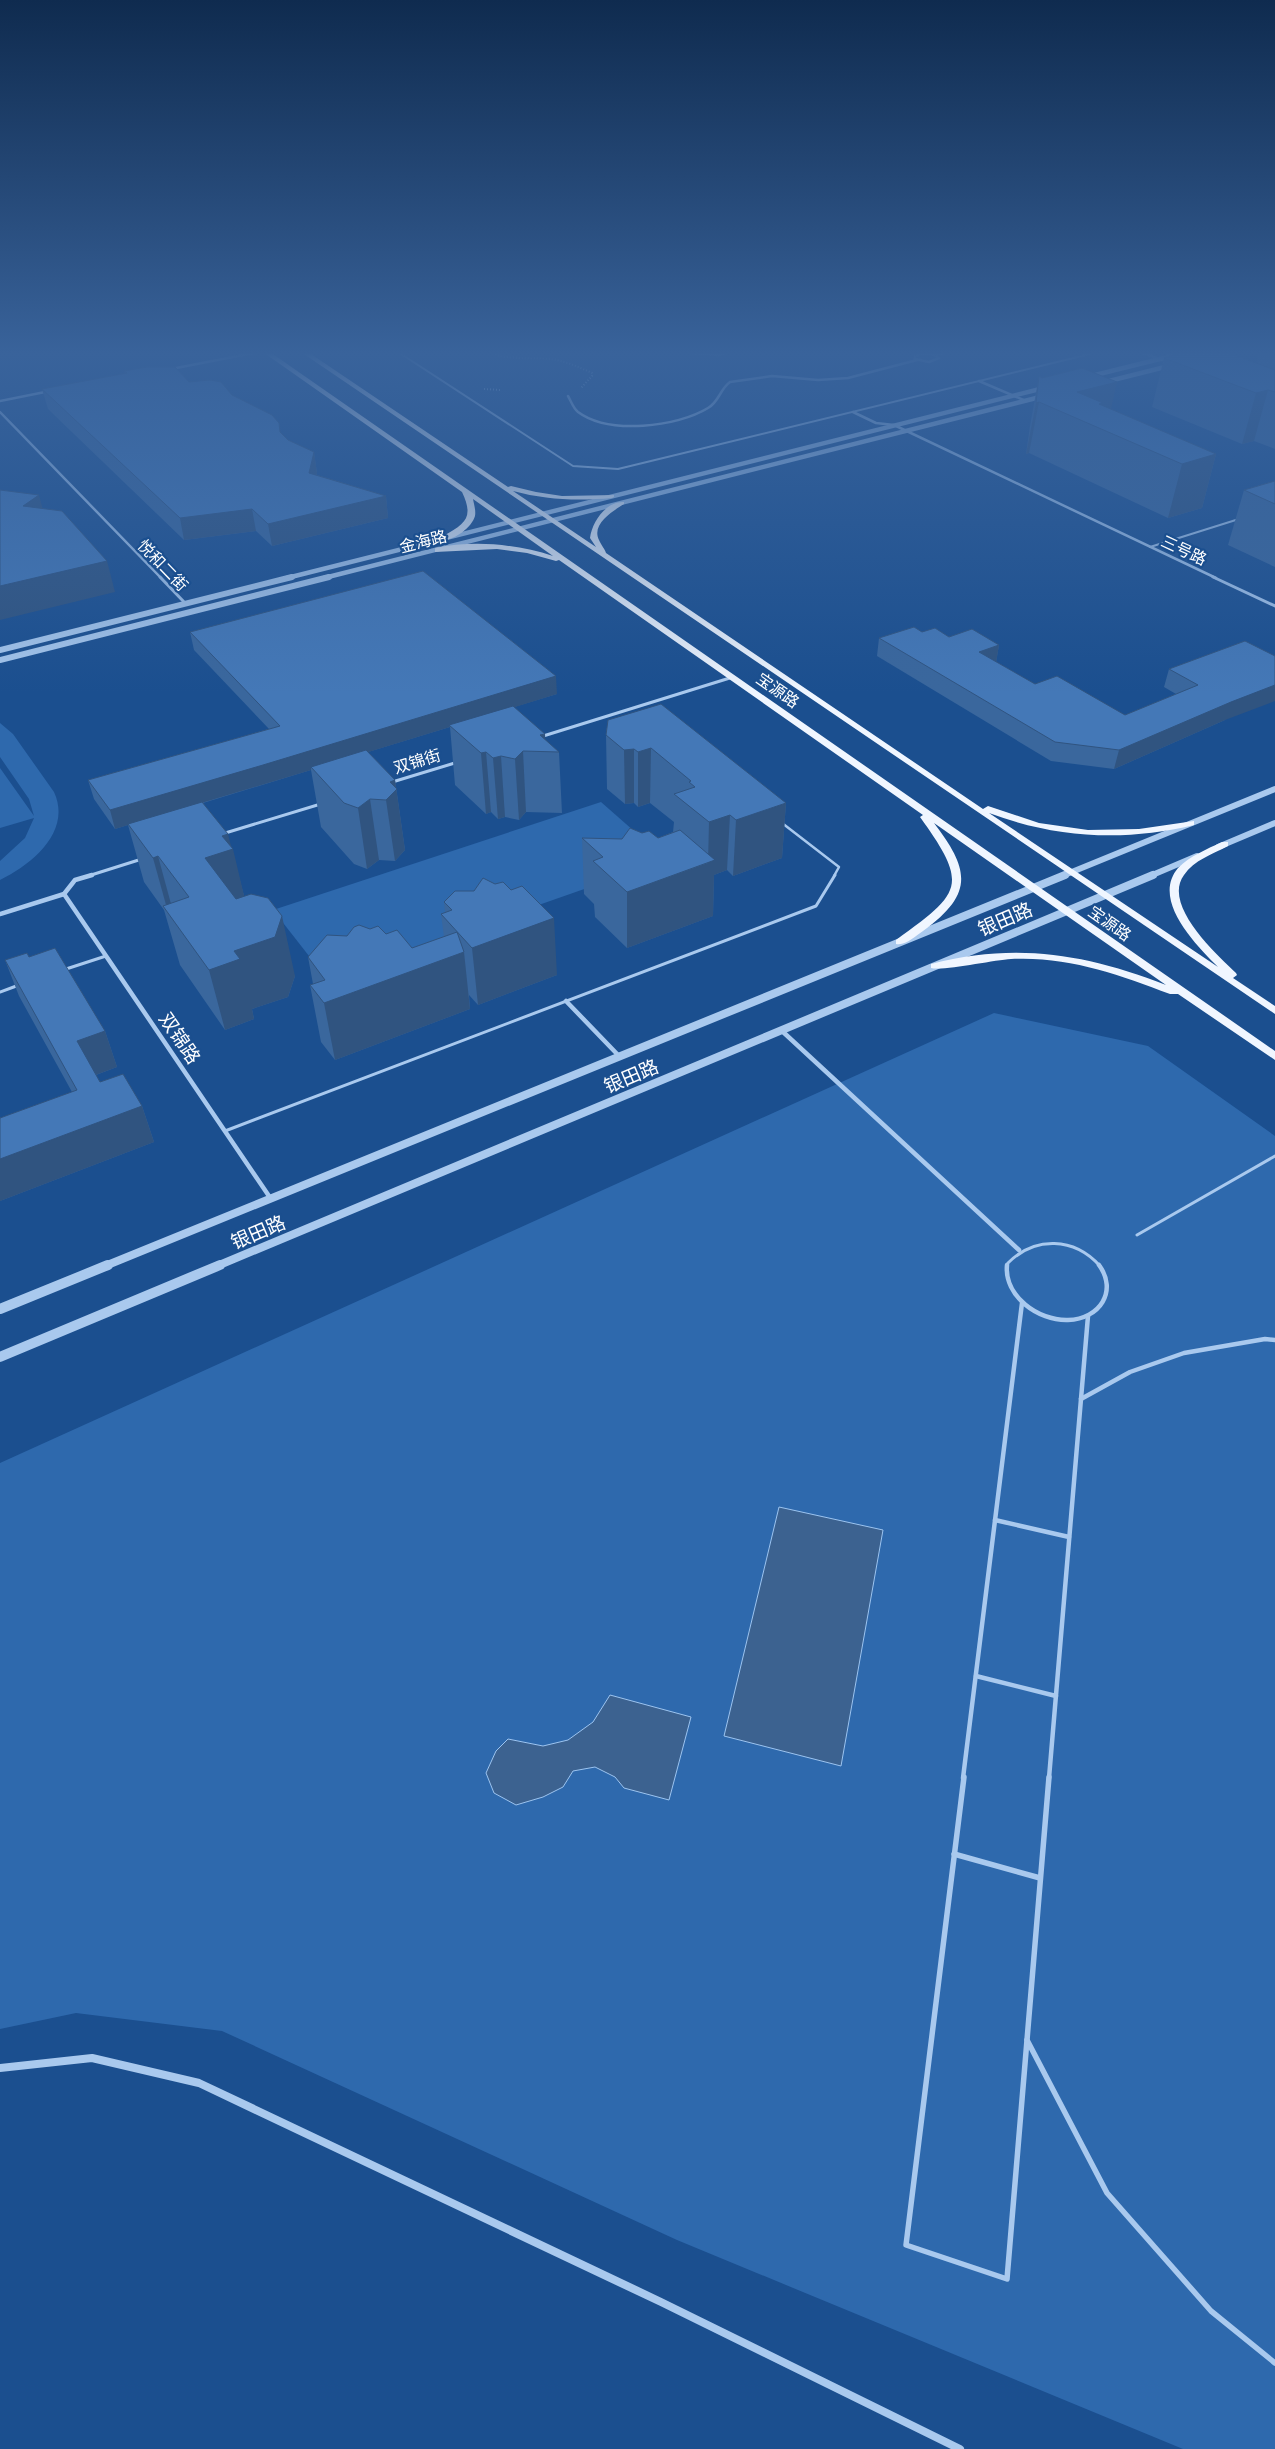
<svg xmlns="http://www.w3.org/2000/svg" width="1275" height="2449" font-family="'Titillium Web','Noto Sans SC',sans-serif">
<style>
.green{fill:#2e69ad}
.water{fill:#3c6290;stroke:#9cc4f0}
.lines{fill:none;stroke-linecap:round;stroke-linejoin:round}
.path{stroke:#a9c9ee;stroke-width:2;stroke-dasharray:1 2;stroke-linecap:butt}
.service-far4{stroke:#a9c9ee;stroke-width:2}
.service-far3{stroke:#a9c9ee;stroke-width:2.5}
.service-far2{stroke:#a9c9ee;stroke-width:3}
.service-far1{stroke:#a9c9ee;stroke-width:4.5}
.service{stroke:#a9c9ee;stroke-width:5.5}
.pedestrian{stroke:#a9c9ee;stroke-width:2.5}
.minor-far3{stroke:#a9c9ee;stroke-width:2.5}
.minor-far2{stroke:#a9c9ee;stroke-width:3}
.minor-far1{stroke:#a9c9ee;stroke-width:4.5}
.minor{stroke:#a9c9ee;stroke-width:8}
.tertiary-far3{stroke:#a9c9ee;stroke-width:4.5}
.tertiary-far2{stroke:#a9c9ee;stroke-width:6}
.tertiary-far1{stroke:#a9c9ee;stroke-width:8}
.tertiary{stroke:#a9c9ee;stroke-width:10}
.primary{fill:#f0f6ff;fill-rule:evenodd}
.wall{fill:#3a679d}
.shaded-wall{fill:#305480}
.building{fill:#4478b7;stroke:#305480}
.labels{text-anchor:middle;stroke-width:4.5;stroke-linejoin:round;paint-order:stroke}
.far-street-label{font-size:16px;fill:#fff;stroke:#1b4f8f}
.street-label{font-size:19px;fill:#fff;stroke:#1b4f8f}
</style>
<rect width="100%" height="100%" fill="#1b4f8f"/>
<g class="green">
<path d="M 0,723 L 13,734 L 54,792 C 72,831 33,864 0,880 L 0,861 L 25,838 L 34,818 L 0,828 L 0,768 L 34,816 L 29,799 L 0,757 Z"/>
<polygon points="601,802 667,860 327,979 273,910"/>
<polygon points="994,1013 1148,1046 1275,1136 1275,2449 1183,2449 677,2240 222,2031 76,2013 0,2029 0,1463"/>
</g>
<g class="water">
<polygon points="779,1507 883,1530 841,1766 724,1736"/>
<polygon points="610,1695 691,1717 669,1800 624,1788 615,1777 595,1767 573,1771 563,1787 543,1797 516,1805 494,1793 486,1773 496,1751 508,1739 543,1746 568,1740 593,1722"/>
</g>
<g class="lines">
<g class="path">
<path d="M 484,350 C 505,361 528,357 551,359 C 565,361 579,367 592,373 L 592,376 L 581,388"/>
<polyline points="484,389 501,390"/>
</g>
<g class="service-far4">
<polyline points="395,350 573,466 618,469 1090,354 1091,350"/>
<polyline points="1150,547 1239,519"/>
</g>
<polyline class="service-far3" points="782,823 839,867 834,876"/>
<g class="service-far2">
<polyline points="63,970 106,956"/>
<polyline points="0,992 19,985"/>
<polyline points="225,1131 816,906 835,875"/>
<polyline points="1137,1235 1275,1156"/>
<path d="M 1007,1266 L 1008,1263 C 1035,1236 1074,1237 1100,1266"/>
</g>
<g class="service-far1">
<path d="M 1007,1265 C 1004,1296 1038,1321 1068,1320 C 1100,1319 1118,1291 1099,1265"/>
<polyline points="1081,1399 1130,1372 1184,1353 1265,1339 1275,1340"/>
<polyline points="995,1520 1069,1537"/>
<polyline points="976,1676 1056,1696"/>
<polyline points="963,1778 1022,1303"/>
<polyline points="1049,1778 1088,1316"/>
</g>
<g class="service">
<polyline points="964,1777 906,2245 1007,2279 1049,1777"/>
<polyline points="954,1854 1040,1878"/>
<polyline points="1027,2040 1107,2193 1211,2311 1275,2363"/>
</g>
<g class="pedestrian">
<polyline points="651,350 719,355 735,350"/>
<polygon points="921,354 932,354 939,358 929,362 915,359 915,356"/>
<polyline points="936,355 956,350"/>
<path d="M 568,396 C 571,401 573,408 578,412 C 609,435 677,427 708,408 C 719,402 720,389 730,382 L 772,376 L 818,380 L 848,378 L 917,360"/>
</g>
<g class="minor-far3">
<polyline points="1136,350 1162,360"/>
<polyline points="171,369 264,351"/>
<polyline points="979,381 1026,401"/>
<polyline points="0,401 50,391"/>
<polyline points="0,412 161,578"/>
<polyline points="853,412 876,423 894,425 1216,578"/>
</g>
<g class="minor-far2">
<polyline points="160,577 185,603"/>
<polyline points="1213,577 1275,606"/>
<polyline points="540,737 733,677"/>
<polyline points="389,783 458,762"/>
<polyline points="222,834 324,803"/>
<polyline points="88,876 145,858"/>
</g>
<g class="minor-far1">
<polyline points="64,894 271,1199"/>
<polyline points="0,914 64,894 75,880 92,875"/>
<polyline points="566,1001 619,1056"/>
<polyline points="782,1031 1019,1250"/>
</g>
<polyline class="minor" points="0,2068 92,2058 199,2083 661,2302 960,2449"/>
<g class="tertiary-far3">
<polyline points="1215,354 1230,350"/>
<polyline points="1087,377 1196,350"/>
<polyline points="1101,383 1173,365"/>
<polyline points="287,578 1048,387"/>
<polyline points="324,578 1044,396"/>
</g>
<g class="tertiary-far2">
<polyline points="0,650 292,577"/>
<polyline points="0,660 329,577"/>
<polyline points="1218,847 1275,823"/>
<polyline points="1062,876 1275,789"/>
<polyline points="1150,876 1197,856"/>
</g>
<g class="tertiary-far1">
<polyline points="105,1266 1065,875"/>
<polyline points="217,1266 1153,875"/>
</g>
<g class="tertiary">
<polyline points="0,1309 108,1265"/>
<polyline points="0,1357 220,1265"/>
</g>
<g class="primary">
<path d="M 260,350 L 267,350 L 1275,1051 L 1275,1060 L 1178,994 L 1170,994 C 1118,974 1067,956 1011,959 C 994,960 944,971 931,968 L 931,964 C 1016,942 1086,954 1166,985 L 934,823 C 970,870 974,894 923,931 C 915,936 906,946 896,944 L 896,940 C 961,893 970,886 920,817 L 923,815 L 559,560 L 556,561 L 527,553 L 497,549 L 435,552 L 435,548 C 474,540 516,544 553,556 L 473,499 C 474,505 476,510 475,516 C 472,527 455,540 443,540 L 443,536 C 466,524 474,517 462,492 Z"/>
<path d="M 298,350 L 305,350 L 508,487 L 511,486 L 536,492 L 562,496 L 614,495 L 614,497 L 612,498 C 578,501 546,500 513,491 L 596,547 L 590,538 C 592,522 606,501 624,502 L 624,504 C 613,511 591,524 599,540 C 601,545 605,549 606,553 L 983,809 L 988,806 L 1039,823 L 1088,830 L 1139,829 L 1194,821 L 1194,825 C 1124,842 1056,838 989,813 L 1218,967 C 1196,945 1151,900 1178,868 C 1190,856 1207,849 1222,842 L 1228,842 L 1228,846 C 1213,854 1194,860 1184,875 C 1162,905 1216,954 1236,973 L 1237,975 L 1233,978 L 1275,1006 L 1275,1014 Z"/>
</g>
</g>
<g class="wall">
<polygon points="1260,350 1275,350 1275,449 1254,441 1242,444 1152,407 1164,358 1256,363"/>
<polygon points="124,371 189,382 232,395 281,433 288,440 314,452 317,473 317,475 386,496 388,518 272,546 256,531 184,540 48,409 42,389 125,374"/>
<polygon points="1039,376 1111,410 1216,454 1202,508 1168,518 1029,453 1026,454 1030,426"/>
<polygon points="1275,481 1275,567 1228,545 1244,490"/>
<polygon points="190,632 557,694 514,707 545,740 559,752 562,813 526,812 519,820 505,817 498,819 491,812 486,814 455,785 450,727 368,752 395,780 405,850 395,861 379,860 367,869 354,864 321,827 311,770 203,803 231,846 244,896 295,976 288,997 252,1009 254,1019 225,1030 180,965 164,910 144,882 128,825 115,829 94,799 88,780 269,729 194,650"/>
<polygon points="922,632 999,645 996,662 1035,684 1125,715 1176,694 1164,687 1169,669 1245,641 1225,720 1114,769 1051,761 877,656 879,638"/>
<polygon points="608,720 786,803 782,858 733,876 727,870 714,875 713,916 627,948 595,917 594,904 584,894 582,838 622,839 642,833 658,838 673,832 674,822 650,803 638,807 634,803 625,804 607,789 606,735"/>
<polygon points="444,902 557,975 478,1005 469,995 470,1009 335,1060 321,1042 310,985 313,984 308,957 347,936 386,934 412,948 444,937 441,914 445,913"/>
<polygon points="29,957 105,1031 117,1067 96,1075 100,1082 142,1106 154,1142 0,1201 0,1118 72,1092 19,996 5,960"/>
</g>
<g class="shaded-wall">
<polygon points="1117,382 1106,431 1077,392"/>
<polygon points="1268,390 1254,441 1242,444 1256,393"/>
<polygon points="1039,402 1029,453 1026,454 1036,403"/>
<polygon points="314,452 317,473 312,494 309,473"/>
<polygon points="1216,454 1202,508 1168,518 1182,464"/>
<polygon points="39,495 47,525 23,506"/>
<polygon points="386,496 388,518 272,546 268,524"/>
<polygon points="252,509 256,531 184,540 180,518"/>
<polygon points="107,561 115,592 0,620 0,586"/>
<polygon points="999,645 996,663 979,652"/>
<polygon points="556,676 557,694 451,727 449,725 450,727 313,769 311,767 311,770 115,829 110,810"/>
<polygon points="1275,685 1275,701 1225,720 1114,769 1119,750 1231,702"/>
<polygon points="545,734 546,752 540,735"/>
<polygon points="651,748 650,803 638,807 638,752"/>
<polygon points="634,749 634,803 625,804 624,750"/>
<polygon points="523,751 526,812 519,820 515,759"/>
<polygon points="486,752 491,812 486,814 481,753"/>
<polygon points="501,756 505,817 498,819 493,758"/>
<polygon points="395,780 405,850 395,861 386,800 390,782"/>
<polygon points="370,799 379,860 367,869 358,808"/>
<polygon points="786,803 782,858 733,876 736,820"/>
<polygon points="730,815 727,870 714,875 713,916 627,948 627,892 708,863 709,822"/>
<polygon points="228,834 232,850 233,849 247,908 219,917 205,858 222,836"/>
<polygon points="158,856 174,915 168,912 153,858"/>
<polygon points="282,916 295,976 288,997 252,1009 254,1019 225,1030 209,970 234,951"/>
<polygon points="554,918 557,975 478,1005 472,948"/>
<polygon points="464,952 470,1009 335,1060 324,1003"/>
<polygon points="105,1031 117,1067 90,1077 77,1041"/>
<polygon points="142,1106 154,1142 0,1201 0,1159"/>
</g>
<g class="building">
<polygon points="1190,350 1221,350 1275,370 1275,392 1268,390 1256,393 1164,358"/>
<polygon points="1260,350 1275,350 1275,355"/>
<polygon points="147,367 175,367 189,382 210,380 221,382 232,395 272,415 279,423 280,432 288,440 314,452 309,473 386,496 268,524 252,509 180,518 42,389 127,373 124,371"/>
<polygon points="1082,368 1117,382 1077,392 1103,403 1099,404 1216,454 1182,464 1039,402 1036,403 1039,376 1042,378"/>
<polygon points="1275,481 1275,504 1244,490"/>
<polygon points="0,490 39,495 23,506 62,511 107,561 0,586"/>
<polygon points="423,571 556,676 263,765 110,810 88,780 280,726 190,632"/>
<polygon points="914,627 922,632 935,628 949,637 972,629 999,645 979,652 1035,684 1057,676 1125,715 1198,685 1169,669 1245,641 1275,656 1275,685 1231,702 1119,750 1055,742 879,638"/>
<polygon points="661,704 786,803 736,820 730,815 709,822 674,794 695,787 689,782 691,781 651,748 638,752 634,749 624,750 606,735 608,720"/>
<polygon points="513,706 545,734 540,735 559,752 523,751 515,759 501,756 493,758 486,752 481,753 449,725"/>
<polygon points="366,750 395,780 390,782 397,789 386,800 370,799 358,808 344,803 311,767"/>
<polygon points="202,802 228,834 222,836 233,849 205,858 236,899 251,894 268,898 282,916 275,937 234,951 240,959 209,970 163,906 189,897 158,856 153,858 128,824"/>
<polygon points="630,828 642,833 649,831 658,838 680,830 715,860 627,892 593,861 603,857 582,838 622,839"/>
<polygon points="483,878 495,884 503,882 511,890 522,886 554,918 472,948 441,914 452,910 444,902 455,891 474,891"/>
<polygon points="359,925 370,929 378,926 386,934 397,930 412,948 457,932 464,952 324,1003 310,985 325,980 308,957 327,935 347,936 354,927"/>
<polygon points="55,948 105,1031 77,1041 100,1082 123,1074 142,1106 0,1159 0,1118 77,1090 5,960 27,953 29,957"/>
</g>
<linearGradient id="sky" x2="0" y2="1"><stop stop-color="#0f2b4f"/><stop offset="0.51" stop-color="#39639b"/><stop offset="1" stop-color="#39639b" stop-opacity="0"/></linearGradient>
<rect width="1275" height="693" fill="url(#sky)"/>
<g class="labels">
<g class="far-street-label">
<text transform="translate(423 541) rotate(-14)" y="6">金海路</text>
<text transform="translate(1184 550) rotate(25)" y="6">三号路</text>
<text transform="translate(163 565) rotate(46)" y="6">悦和二街</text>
<text transform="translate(778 690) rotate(35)" y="6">宝源路</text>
<text transform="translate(417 761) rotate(-17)" y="6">双锦街</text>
<text transform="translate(1110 923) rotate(35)" y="6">宝源路</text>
</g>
<g class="street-label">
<text transform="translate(1005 919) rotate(-23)" y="7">银田路</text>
<text transform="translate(180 1038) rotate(56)" y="7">双锦路</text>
<text transform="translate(631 1076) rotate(-23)" y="7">银田路</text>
<text transform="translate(258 1232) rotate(-23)" y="7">银田路</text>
</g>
</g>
</svg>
